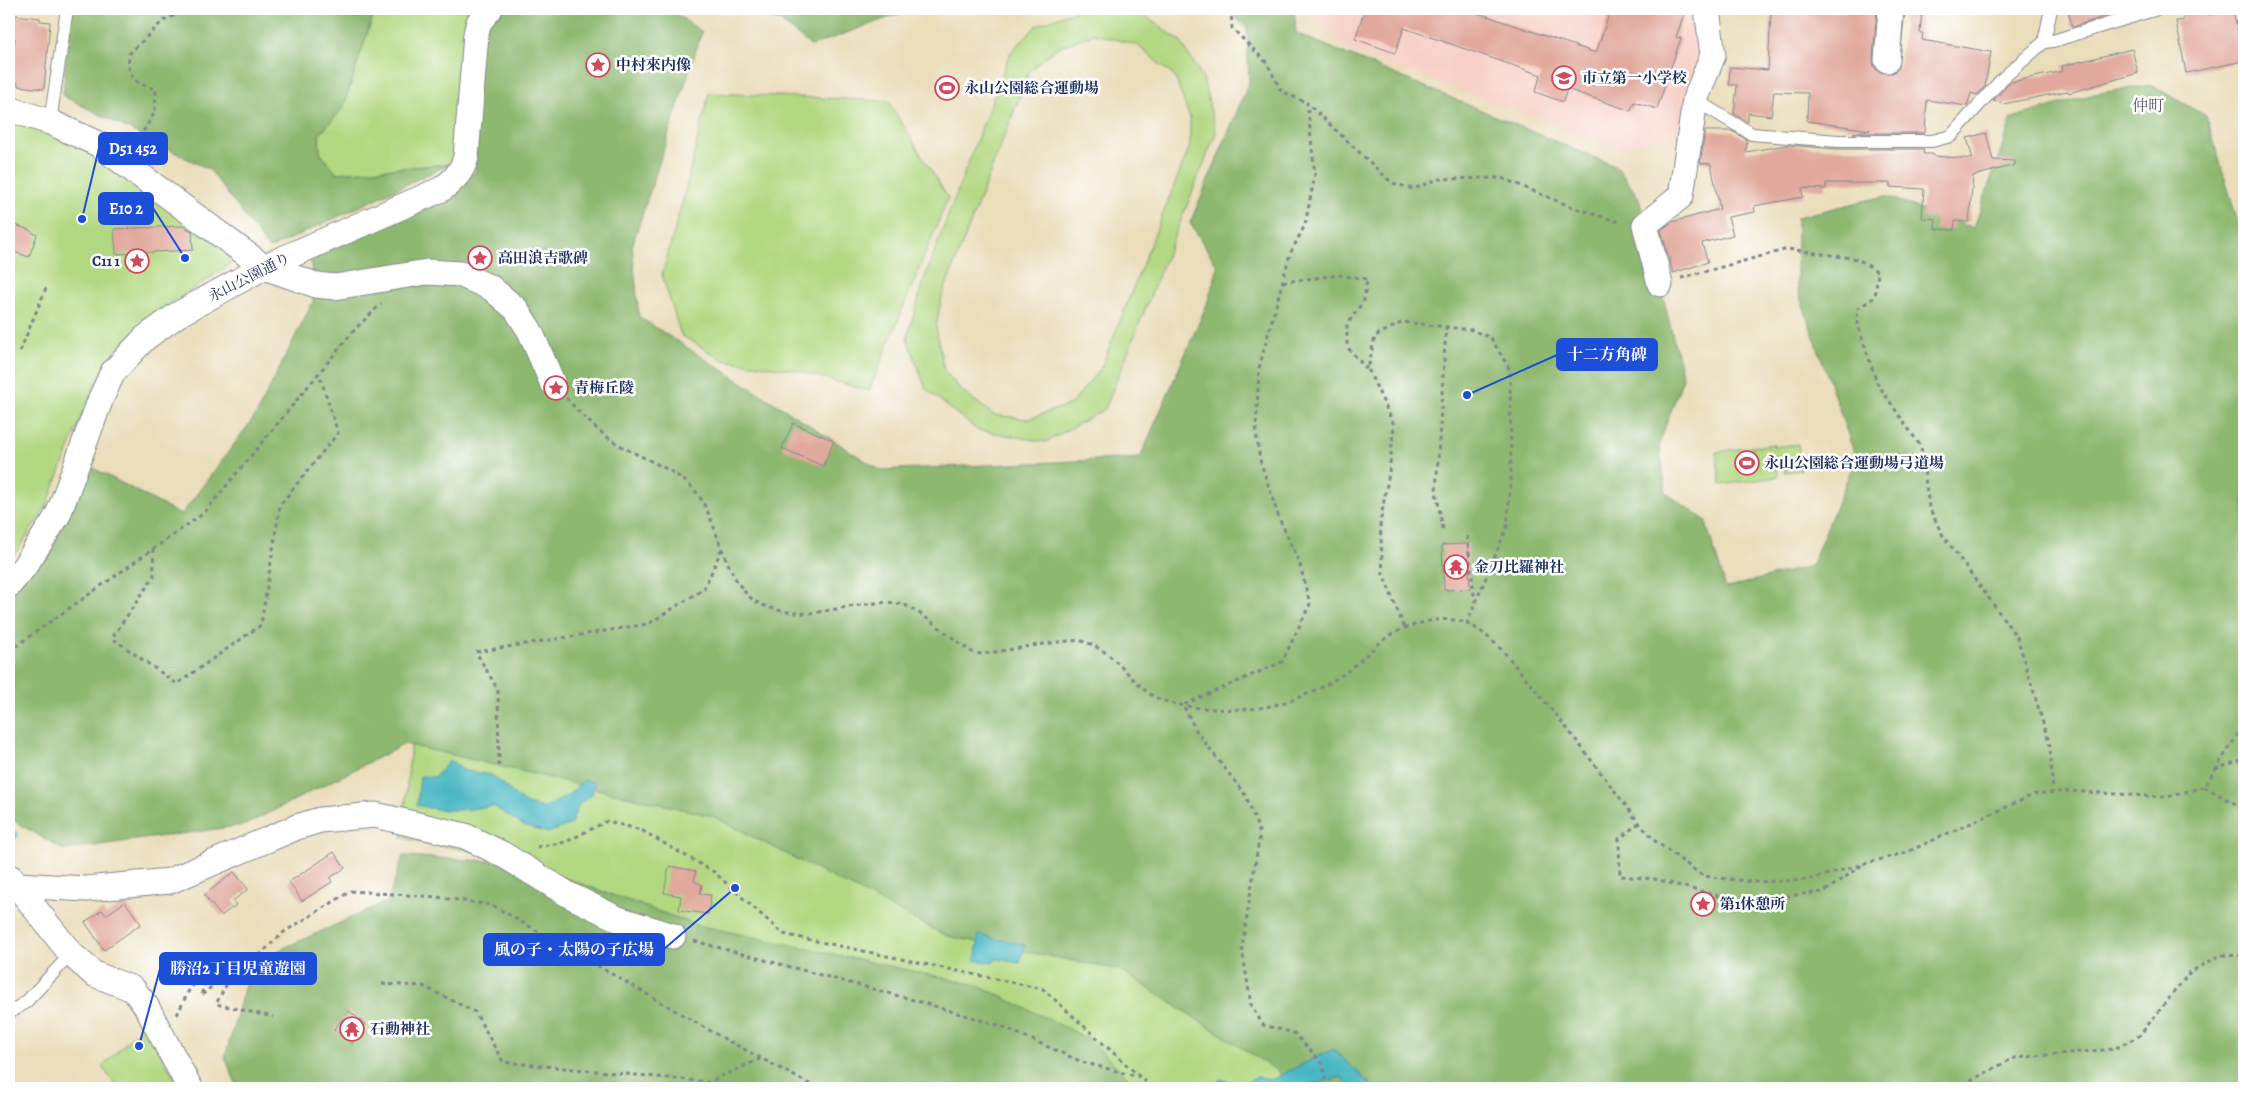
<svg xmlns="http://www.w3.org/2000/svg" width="2253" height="1097" font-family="Alegreya,'Noto Serif JP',serif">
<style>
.built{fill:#f7d1c7}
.green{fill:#b2d881;stroke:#668470;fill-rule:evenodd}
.forest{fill:#8db86f;stroke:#547466}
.water{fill:#49b7c3;stroke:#327390}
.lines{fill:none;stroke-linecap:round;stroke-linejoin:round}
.stream{stroke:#49b7c3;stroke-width:7}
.building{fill:#e1a99c}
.service-casing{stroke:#82868c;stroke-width:14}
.minor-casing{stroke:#82868c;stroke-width:27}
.path{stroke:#82868c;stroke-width:3;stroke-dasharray:4 4;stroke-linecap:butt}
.service{stroke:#fff;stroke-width:12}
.minor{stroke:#fff;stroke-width:25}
.labels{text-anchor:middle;stroke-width:5;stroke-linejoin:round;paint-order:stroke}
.poi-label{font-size:15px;font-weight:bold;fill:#1b2f5e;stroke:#fff;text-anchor:start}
.street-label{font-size:15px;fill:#1b2f5e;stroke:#fff}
.neighbourhood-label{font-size:16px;fill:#605a74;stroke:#fff}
.leader{fill:none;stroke:#1d4ed8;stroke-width:2}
.callout-dot{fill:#1d4ed8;stroke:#fff;stroke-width:2}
.callout{fill:#1d4ed8;stroke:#1d4ed8;stroke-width:2}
.callout-label{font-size:16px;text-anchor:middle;font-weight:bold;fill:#fff}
</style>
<rect width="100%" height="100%" fill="#fff"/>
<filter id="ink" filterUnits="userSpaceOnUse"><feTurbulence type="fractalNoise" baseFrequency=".02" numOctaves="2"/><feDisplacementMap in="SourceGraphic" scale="10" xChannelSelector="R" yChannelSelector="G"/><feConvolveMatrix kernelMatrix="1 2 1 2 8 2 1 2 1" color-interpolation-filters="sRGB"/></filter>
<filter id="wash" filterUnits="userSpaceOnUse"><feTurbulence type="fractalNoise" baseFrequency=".0096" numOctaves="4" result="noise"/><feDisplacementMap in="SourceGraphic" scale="20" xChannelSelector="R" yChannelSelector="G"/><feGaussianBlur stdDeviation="1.12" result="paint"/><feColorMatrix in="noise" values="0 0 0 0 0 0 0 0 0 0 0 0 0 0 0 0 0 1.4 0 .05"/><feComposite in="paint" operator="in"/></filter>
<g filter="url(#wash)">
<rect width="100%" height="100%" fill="#eaddba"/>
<polygon class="built" points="1305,9 1707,9 1713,55 1681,133 1619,148 1347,50"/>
<g class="green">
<polygon points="375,9 467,9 457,147 450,164 336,173 320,153 319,135 343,108"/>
<path d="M 1080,9 L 1097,9 L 1145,16 L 1180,41 L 1203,78 L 1216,133 L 1105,409 L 1046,442 L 977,430 L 926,389 L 907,338 L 926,274 L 1010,53 L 1037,25 ZM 1094,34 L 1137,45 L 1175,77 L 1190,118 L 1190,146 L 1101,368 L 1071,404 L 1028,419 L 994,415 L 963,392 L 944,371 L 936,327 L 942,296 L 1030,70 L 1056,48 Z"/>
<polygon points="709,93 888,101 948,198 869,391 796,370 723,360 681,335 662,275 684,196"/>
<polygon points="9,118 99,157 230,254 229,265 147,320 111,356 93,388 47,505 14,556 9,553"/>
<polygon points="1774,444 1774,447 1798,444 1801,470 1785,472 1782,456 1776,456 1778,477 1721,485 1716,452"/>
<polygon points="412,732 712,816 1139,944 1440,1088 1098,1088 693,936 523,861 402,838"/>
<polygon points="143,1025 177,1081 171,1088 118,1088 102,1067"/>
</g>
<g class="forest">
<polygon points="70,9 375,9 343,108 319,135 320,153 336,173 450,164 269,249 210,170 63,96"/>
<polygon points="477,9 669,9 702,32 632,246 639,317 880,470 1140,458 1207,304 1218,267 1190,223 1249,83 1247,28 1227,9 1294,9 1296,33 1617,167 1639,198 1683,378 1659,444 1666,493 1705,520 1726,588 1811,566 1856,458 1797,288 1797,217 1885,196 1974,228 2012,118 2094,94 2151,85 2206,116 2244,242 2244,1088 1288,1088 1278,1071 1120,970 947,936 712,816 405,744 245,825 64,850 9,818 9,557 28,568 86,464 181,515 256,415 313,301 311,259 475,172"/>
<polygon points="733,9 912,9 811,46 780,21"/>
<polygon points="403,856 522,863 697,925 978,985 1089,1039 1139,1088 238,1088 225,1058 251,963 388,901"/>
</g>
<g class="water">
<path d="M 450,760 L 463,770 L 492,775 L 526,804 L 545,808 L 568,795 L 584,780 L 595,783 L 592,795 L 579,804 L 571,824 L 548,833 L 524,826 L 493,806 C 466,810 443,813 417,805 L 420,776 L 435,777 Z"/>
<polygon points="979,935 1025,945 1020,963 996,959 993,963 975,960"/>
<polygon points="1333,1049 1372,1086 1370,1088 1352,1088 1342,1077 1298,1088 1214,1088 1220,1079 1243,1085 1257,1077 1271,1080"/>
</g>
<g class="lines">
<polyline class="stream" points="9,832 15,835"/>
</g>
<g id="blocks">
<g class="building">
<polygon points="1365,9 1466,9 1596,53 1611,9 1686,9 1676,37 1681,38 1657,109 1634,102 1631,111 1567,89 1563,102 1535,92 1541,75 1404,28 1395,53 1355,39"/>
<polygon points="1857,9 1877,9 1873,59 1874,67 1879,72 1893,73 1899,68 1905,9 1922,9 1920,33 1923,33 1922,40 1991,52 1985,86 1977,95 1971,93 1967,106 1927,100 1925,133 1853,133 1870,130 1807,121 1808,93 1774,92 1771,116 1748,113 1748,122 1734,114 1737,85 1729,85 1730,67 1768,70 1771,10 1856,12"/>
<polygon points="2077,9 2129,9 2072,27 2068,11"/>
<polygon points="2208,9 2209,15 2233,10 2244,61 2186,73 2176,21 2184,20 2183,14"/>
<polygon points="15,15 40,18 40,21 50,22 44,89 18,86 18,83 10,82 15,38 13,38"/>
<polygon points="2132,49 2138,73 2069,93 2068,91 2003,104 1993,101 2011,82 2063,71 2062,66"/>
<polygon points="1705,131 1732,131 1747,140 1746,152 1787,145 1838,149 1924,149 1923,154 1933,154 1933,156 1973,159 1967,138 1986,133 1993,160 2015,161 2015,165 1973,176 1969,222 1955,221 1954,230 1935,229 1936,219 1922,218 1924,189 1890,187 1890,183 1826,183 1826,189 1802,188 1803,197 1754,206 1755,212 1728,217 1733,235 1702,243 1708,262 1673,273 1661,230 1672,222 1720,209 1711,164 1700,163"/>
<polygon points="9,223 27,229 37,235 29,257 9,250"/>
<polygon points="182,226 192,231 193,250 116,254 114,229"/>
<polygon points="793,423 834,441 823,466 782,448"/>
<polygon points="1468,544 1470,589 1444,590 1442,545"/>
<polygon points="334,852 345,868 330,878 332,882 302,901 289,882"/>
<polygon points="669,866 696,871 694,881 702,885 700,894 711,895 708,914 679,910 681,896 664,893"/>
<polygon points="234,872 248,889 233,901 236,905 221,916 204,895"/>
<polygon points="125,902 141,924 104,950 85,922 102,910 106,915"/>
<polygon points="349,1011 365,1024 352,1044 334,1029"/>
</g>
</g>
</g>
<g filter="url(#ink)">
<use href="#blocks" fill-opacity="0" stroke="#82868c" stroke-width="1"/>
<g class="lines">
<g class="service-casing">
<g id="service">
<polyline points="2044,42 2053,41 2157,9"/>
<polyline points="1695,100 1752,134 1838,141 1932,141 1951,136 2003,78 2044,42 2051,9"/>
<polyline points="50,122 67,9"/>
<polyline points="9,1013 26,1002 71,954"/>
</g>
</g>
<g class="minor-casing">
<g id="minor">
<polyline points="1887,60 1891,9"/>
<polyline points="9,109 50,122 98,144 264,267 316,285 335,287 427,272 460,274 491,288 516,309 530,331 552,382"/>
<polyline points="1660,284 1645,225 1681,196 1695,100 1713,55 1707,9"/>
<path d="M 9,585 L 24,567 L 58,515 L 101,398 L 113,372 L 145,338 L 177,315 L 264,267 L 442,189 C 454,180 462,172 466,157 L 476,34 L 479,22 L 490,9"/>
<polyline points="11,878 71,954 94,974 133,989 146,1006 190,1088"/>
<polyline points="17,885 86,889 170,881 297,827 320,820 375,815 465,836 502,854 569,895 618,919 673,936"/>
</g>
</g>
<g class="path">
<polyline points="1231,9 1232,28 1267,63 1281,91 1307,103"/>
<path d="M 135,145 L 155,112 L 156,89 C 134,84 127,77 129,54 L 163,21 L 188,9"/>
<polyline points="1681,278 1788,249 1858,259 1878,272 1875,297 1857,309 1858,326 1877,383 1921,447 1929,507 1942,534 2017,637 2050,746 2053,792"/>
<polyline points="1283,282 1338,275 1367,279 1364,300 1347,325 1347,347 1367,369"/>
<polyline points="20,351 46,288"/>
<path d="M 566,398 C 581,414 595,429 613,441 C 641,460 683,469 701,499 C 719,528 728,591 762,605 C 777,611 794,614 810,613 C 834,611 886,596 907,606 C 927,616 953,639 972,652 L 981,654 C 999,652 1071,638 1082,641 C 1113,650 1126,676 1150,694 C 1172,710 1239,712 1265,707 C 1293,702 1322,689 1345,673 C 1358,663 1370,651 1382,641 C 1401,626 1445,612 1468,624 C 1482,630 1493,642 1504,652 L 1566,727 L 1639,823 L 1655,841 L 1703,876 L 1755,882 L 1807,880 L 1907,852 L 2035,794 L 2070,791 L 2167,797 L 2204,787 L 2244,725"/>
<polyline points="1443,529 1436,491 1446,327"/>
<polyline points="1467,536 1475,602"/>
<polyline points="153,549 154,576 112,638 177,684 261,625 280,505 338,433 319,373"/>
<polyline points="1404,627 1383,574 1380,523 1389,473 1394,425 1368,369 1375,336 1403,322 1472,330 1491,338 1510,370 1511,477 1507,527 1467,623"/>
<polyline points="9,651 204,513 356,328 381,304"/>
<polyline points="499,766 498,690 476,652 648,624 704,589 722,548"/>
<polyline points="2215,769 2244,759"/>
<polyline points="2204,787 2236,804 2244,813"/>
<polyline points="1639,823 1619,839 1620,876 1655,879 1737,901 1824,892 1862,865"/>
<polyline points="537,847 566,842 607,821 641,830 714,872 783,934 1043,989 1140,1077 1154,1088"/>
<polyline points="694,941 910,999 1001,1026 1082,1062 1139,1077"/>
<polyline points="238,963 251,963 284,932 351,891 436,897 492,905 723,1038 817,1088"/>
<polyline points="382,984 423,986 475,1012 503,1062 709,1082 760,1059"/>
<polyline points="177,1015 188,992 210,964 201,996 238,963 216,1004 273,1017"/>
<polyline points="1327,1088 1322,1063 1294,1033 1263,1025 1251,1005 1242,947 1260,834 1246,796 1197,732 1183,705 1282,662 1310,604 1299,561 1279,518 1260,460 1256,432 1259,368 1290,254 1305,225 1315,174 1307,103 1392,183 1414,189 1438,179 1502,178 1572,207 1622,223"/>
<polyline points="1956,1088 2014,1058 2114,1049 2139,1036 2190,972 2221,955 2244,956"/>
</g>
<use href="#service" class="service"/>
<use href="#minor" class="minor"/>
</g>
</g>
<defs>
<g id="sight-ring" transform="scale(1.25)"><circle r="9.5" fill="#fff" stroke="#d1495b" stroke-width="1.5"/><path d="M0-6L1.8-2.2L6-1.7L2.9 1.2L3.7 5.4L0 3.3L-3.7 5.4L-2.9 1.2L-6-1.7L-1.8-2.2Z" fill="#d1495b"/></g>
<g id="school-ring" transform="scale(1.25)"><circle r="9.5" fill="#fff" stroke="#d1495b" stroke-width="1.5"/><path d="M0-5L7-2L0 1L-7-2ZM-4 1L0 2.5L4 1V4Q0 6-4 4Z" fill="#d1495b"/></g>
<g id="stadium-ring" transform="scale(1.25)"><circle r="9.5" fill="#fff" stroke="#d1495b" stroke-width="1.5"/><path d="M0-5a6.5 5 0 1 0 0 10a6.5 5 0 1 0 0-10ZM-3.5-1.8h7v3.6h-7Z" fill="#d1495b"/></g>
<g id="temple-ring" transform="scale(1.25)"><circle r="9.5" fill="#fff" stroke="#d1495b" stroke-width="1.5"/><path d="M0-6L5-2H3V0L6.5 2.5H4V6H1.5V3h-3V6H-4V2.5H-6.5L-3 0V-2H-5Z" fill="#d1495b"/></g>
</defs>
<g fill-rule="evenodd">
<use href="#sight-ring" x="598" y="65"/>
<use href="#school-ring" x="1564" y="78"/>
<use href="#stadium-ring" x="947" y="88"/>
<use href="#sight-ring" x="480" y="258"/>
<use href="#sight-ring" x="137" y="261"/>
<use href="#sight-ring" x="556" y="388"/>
<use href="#stadium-ring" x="1747" y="463"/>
<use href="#temple-ring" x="1456" y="567"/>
<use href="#sight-ring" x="1703" y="904"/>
<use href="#temple-ring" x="352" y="1029"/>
</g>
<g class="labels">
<g class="poi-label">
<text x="616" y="70">中村來内像</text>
<text x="1582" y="83">市立第一小学校</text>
<text x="964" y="93">永山公園総合運動場</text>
<text x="498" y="263">高田浪吉歌碑</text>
<text x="120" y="266" text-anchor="end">C11 1</text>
<text x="574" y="393">青梅丘陵</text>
<text x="1764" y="468">永山公園総合運動場弓道場</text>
<text x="1474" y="572">金刀比羅神社</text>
<text x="1720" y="909">第1休憩所</text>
<text x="370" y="1034">石動神社</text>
</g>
<g class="street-label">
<text transform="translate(249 277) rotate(-27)" y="5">永山公園通り</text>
</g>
<g class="neighbourhood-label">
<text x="2148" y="111">仲町</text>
</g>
</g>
<path class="leader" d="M82 219L99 148M185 258L153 208M1467 395L1557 355M735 888L664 949M139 1046L160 969"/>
<g class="callout-dot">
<circle cx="82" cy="219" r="5"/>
<circle cx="185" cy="258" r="5"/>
<circle cx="1467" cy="395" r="5"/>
<circle cx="735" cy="888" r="5"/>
<circle cx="139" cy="1046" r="5"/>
</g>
<g class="callout">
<rect x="99" y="133" width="68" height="31" rx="5"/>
<rect x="99" y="193" width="54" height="31" rx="5"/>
<rect x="1557" y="339" width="100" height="31" rx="5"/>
<rect x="484" y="934" width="180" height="31" rx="5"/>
<rect x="160" y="953" width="156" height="31" rx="5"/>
</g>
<g class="callout-label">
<text x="133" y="154">D51 452</text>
<text x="126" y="214">E10 2</text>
<text x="1607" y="360">十二方角碑</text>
<text x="574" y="955">風の子・太陽の子広場</text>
<text x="238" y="974">勝沼2丁目児童遊園</text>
</g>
<rect width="2253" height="1097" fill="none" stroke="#fff" stroke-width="30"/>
</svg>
